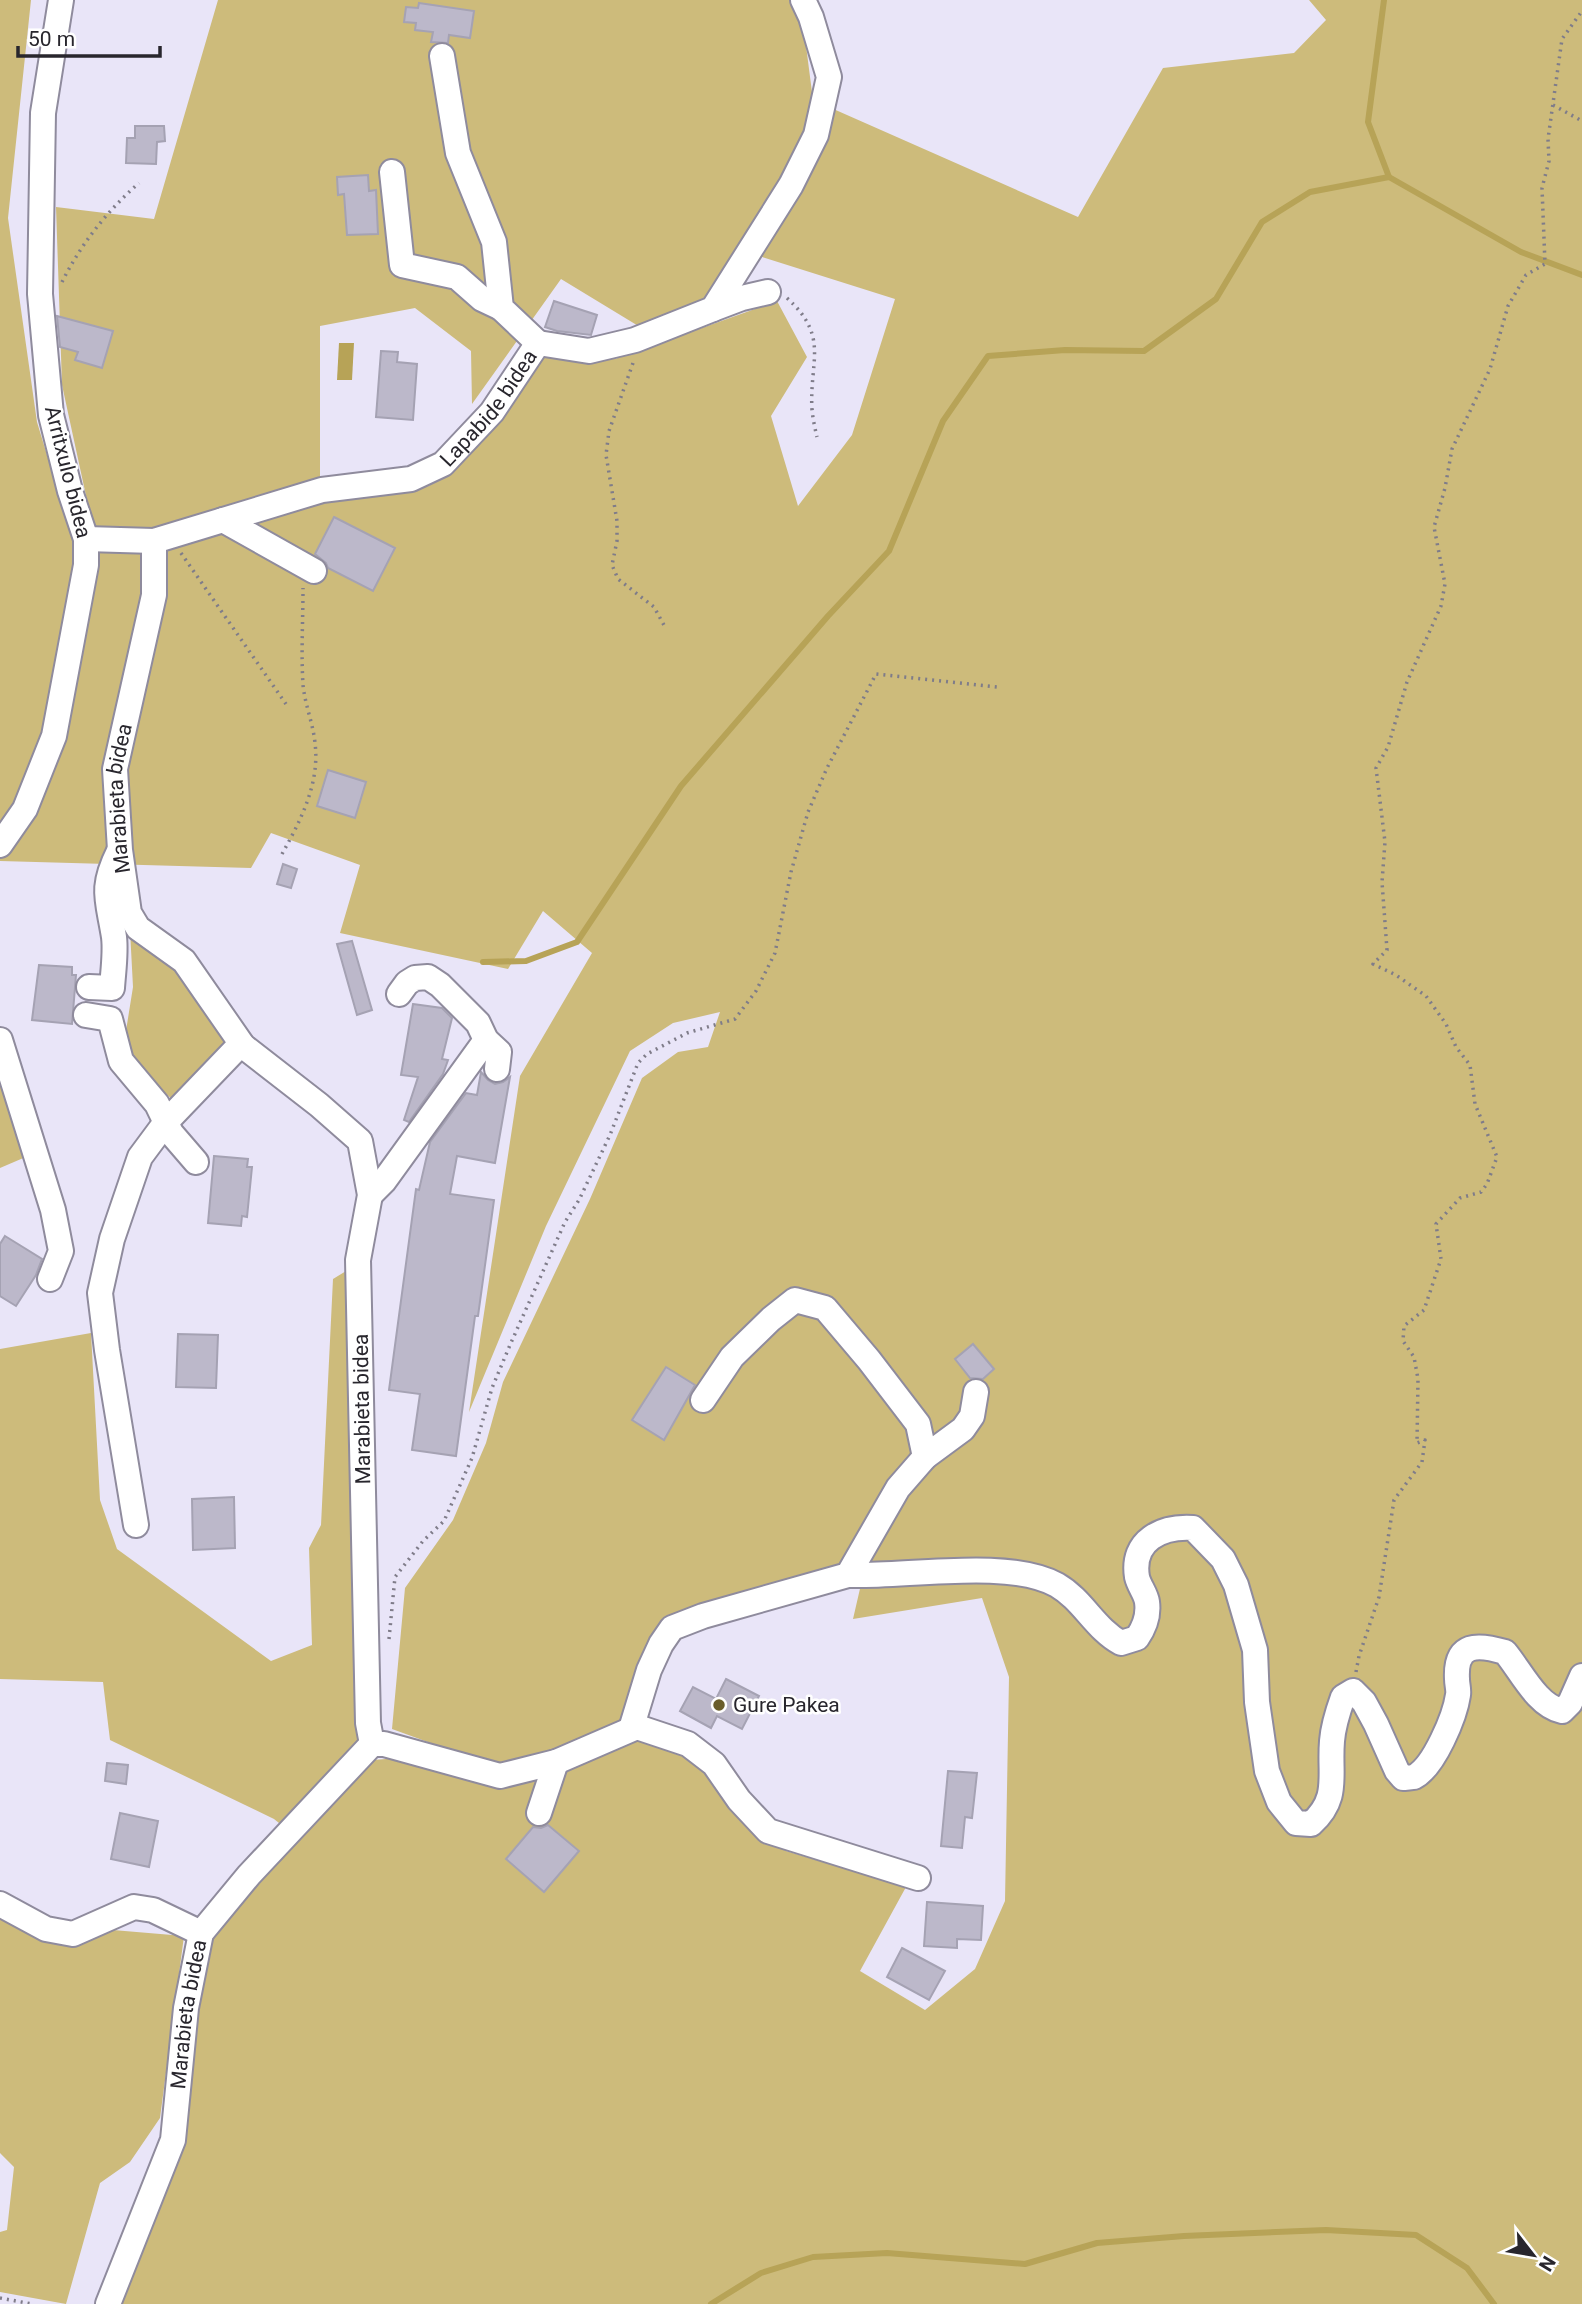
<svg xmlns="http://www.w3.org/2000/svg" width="1582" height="2304" font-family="Roboto,sans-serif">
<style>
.green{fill:#cdbb7b}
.water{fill:#b7a357}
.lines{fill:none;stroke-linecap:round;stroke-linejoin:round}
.stream{stroke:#b7a357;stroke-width:6}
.building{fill:#bcb8ca;stroke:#a5a2b3;stroke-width:2}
.minor-casing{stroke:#8f8b9d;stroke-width:28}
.path{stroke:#7f7c89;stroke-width:3.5;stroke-dasharray:2 5;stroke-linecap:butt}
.minor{stroke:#fff;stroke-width:24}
.poi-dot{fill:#6a5d2a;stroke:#fff;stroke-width:2.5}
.labels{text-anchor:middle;stroke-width:5;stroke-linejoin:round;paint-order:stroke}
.street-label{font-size:21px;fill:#28262d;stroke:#fff}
.poi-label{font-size:21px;fill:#28262d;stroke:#fff;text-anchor:start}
</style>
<rect width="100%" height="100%" fill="#e9e5f8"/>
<g class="green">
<polygon points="0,0 31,0 8,218 37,422 76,551 168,550 324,501 429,486 501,415 541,355 615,359 777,301 807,357 771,416 798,506 852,435 895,299 737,249 705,304 640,327 561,279 472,404 471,351 415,308 320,326 320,478 155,527 93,528 62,385 56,207 154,219 218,0 790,0 805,38 813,100 1078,217 1163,68 1294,53 1326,20 1309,0 1582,0 1582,2304 112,2304 176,2141 209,1938 373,1760 399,1758 499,1787 624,1742 646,1740 688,1753 756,1830 786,1851 906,1887 860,1971 925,2010 975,1969 1005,1901 1009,1677 982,1598 853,1619 865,1567 683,1613 627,1717 553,1753 494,1766 392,1729 405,1588 453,1520 486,1443 503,1382 590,1199 642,1078 678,1052 708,1047 720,1012 673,1023 630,1051 546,1226 469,1412 520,1076 592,953 543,911 508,969 340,933 360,865 271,833 251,868 0,861"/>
<polygon points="130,930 181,970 230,1045 174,1101 140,1070 129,1052 125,1037 133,987"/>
<polygon points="0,1067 28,1156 0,1168"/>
<polygon points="351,1268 361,1741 284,1827 274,1819 110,1740 103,1682 0,1679 0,1349 91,1333 100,1500 117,1549 271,1661 312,1645 309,1548 321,1525 333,1279"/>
<polygon points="0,1909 63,1945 101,1929 184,1936 160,2118 130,2162 100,2183 66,2304 0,2292 0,2232 7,2230 14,2167 0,2153"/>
</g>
<polygon class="water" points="339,343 354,343 352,380 337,380"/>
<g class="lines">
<g class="stream">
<polyline points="1384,0 1368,122 1389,177 1521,252 1582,275"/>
<polyline points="483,962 526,961 577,942 681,786 828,616 889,551 943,421 988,356 1065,350 1144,351 1216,299 1262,222 1310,192 1389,177"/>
<polyline points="711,2304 761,2273 813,2257 887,2253 1025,2264 1097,2243 1184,2236 1326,2230 1416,2235 1467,2268 1494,2304"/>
</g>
</g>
<g class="building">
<polygon points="419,3 474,11 470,38 449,35 448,43 431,42 433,32 415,30 416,23 404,22 406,7 418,8"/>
<polygon points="135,126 164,126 165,141 157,142 156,164 126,163 127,138 135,138"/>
<polygon points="368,175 369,191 376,190 378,234 347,235 344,194 338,195 337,177"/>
<polygon points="554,301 597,315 591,335 557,331 545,327"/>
<polygon points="57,316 113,331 102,368 75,360 78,352 60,347"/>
<polygon points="381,351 398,352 397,362 417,364 413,420 376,417"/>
<polygon points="334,517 395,548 373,591 328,568 326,563 315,554"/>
<polygon points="328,770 366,782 355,818 317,806"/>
<polygon points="283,864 297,869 291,888 277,884"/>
<polygon points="352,941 372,1010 357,1015 337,944"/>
<polygon points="39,965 72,967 72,975 76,975 72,1024 32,1020"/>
<polygon points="413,1004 442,1008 452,1018 442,1059 448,1060 443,1074 409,1122 404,1120 418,1077 401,1075"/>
<polygon points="481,1072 488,1080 495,1084 503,1082 510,1077 495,1163 457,1156 450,1194 494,1200 478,1316 475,1316 456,1456 412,1450 420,1394 389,1390 416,1189 419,1190 430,1142 466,1093 477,1095"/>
<polygon points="214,1156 248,1159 247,1167 252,1167 247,1217 242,1216 241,1226 208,1223"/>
<polygon points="5,1236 42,1259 36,1275 16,1306 0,1296 0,1244"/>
<polygon points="178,1334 218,1335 216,1388 176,1387"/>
<polygon points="973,1344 994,1369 983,1379 970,1378 955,1359"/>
<polygon points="666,1367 695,1385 664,1440 632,1420"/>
<polygon points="234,1497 235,1548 193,1550 192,1499"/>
<polygon points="726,1679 759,1696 742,1729 717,1716 711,1728 680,1711 693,1687 716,1699"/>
<polygon points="107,1763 128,1765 126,1784 105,1781"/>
<polygon points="948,1771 977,1773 972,1818 965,1817 962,1848 941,1846"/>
<polygon points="120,1813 158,1821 149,1867 111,1859"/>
<polygon points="548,1825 579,1851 544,1892 506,1859 533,1827 541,1828"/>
<polygon points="927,1902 983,1906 981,1940 957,1939 957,1948 924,1946"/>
<polygon points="902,1948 945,1971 929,2000 887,1977"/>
</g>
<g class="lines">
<g class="minor-casing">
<g id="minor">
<polyline points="442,56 458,153 494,242 501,308 538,343"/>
<polyline points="392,172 402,265 457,277 482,299 501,308"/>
<polyline points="713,309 742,298 768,292"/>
<polyline points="223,520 314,571"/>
<path id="s1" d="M 86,539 L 154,541 L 322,490 L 411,479 L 443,464 L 492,412 L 538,343 L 589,351 L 635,340 L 713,309 L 791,185 L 816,135 L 829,77 L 811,17 L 803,0"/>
<polyline points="0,845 25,809 54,736 86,565 86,539 70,491 51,415 40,294 43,113 61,0"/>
<path d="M 89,987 L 112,988 C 113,972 116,953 114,937 C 108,899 100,889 119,851"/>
<polyline points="399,994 407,983 415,978 428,977 440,985 478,1023 486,1040 499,1052 497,1069"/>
<polyline points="86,1015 110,1019 121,1061 157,1104 171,1133 196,1162"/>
<polyline points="0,1040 53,1210 61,1251 50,1279"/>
<polyline points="370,1195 384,1181 486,1040"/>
<polyline points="703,1400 732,1357 771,1319 795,1300 825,1308 869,1360 918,1424 925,1457"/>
<polyline points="136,1525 107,1350 100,1293 112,1239 140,1157 166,1122 235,1050 243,1046"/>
<path d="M 848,1575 C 905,1577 1009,1558 1057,1585 C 1083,1600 1095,1629 1121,1643 L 1137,1638 C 1144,1628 1149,1616 1147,1602 C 1146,1594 1139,1586 1137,1577 C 1131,1540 1162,1526 1193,1528 L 1223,1559 L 1236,1585 L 1255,1650 L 1257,1702 L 1267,1771 L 1279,1802 L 1296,1823 L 1311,1824 C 1340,1798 1329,1776 1332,1741 C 1333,1727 1338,1711 1343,1697 L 1353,1691 L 1364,1702 L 1376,1724 L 1397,1771 L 1403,1778 C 1405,1778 1412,1777 1414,1777 C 1434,1767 1455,1716 1458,1695 C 1459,1690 1457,1685 1457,1679 C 1455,1642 1478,1644 1505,1652 C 1521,1671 1537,1706 1562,1711 L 1570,1703 L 1582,1676"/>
<polyline points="631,1729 649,1670 661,1644 672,1628 703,1616 848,1575 898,1488 925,1457 963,1429 972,1416 976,1392"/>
<polyline points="372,1744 384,1744 500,1776 556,1762 637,1727 688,1744 714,1764 739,1800 768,1831 918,1878"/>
<polyline points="539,1813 556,1762"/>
<polyline points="0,1904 46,1929 73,1934 134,1907 153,1910 201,1933"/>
<path id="s2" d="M 108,2304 L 173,2140 L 186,2008 L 201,1933 L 249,1875 L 372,1744 L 368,1723 L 358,1260 L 370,1195 L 360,1141 L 319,1105 L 243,1046 L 184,961 L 138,928 L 129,913 L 120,850 L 115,769 L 154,595 L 154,541"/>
</g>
</g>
<g class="path">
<polyline points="1553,105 1582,121"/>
<path d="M 62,282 C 81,244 107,211 139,183"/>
<path d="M 787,298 C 830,337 809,361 812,410 C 813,419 815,429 817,437"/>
<polyline points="633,363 609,431 606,455 617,521 617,541 612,565 618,579 654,607 665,627"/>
<polyline points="181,553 288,707"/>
<path d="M 282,854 C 301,820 320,783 315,743 C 313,723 305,705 303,685 C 301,653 303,620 303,588"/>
<polyline points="389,1639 395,1577 423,1541 444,1521 472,1458 492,1388 510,1345 565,1222 579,1200 610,1135 638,1063 647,1054 687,1033 735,1019 756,991 775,953 791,872 808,812 827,768 876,674 997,687"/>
<polyline points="1356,1672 1359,1656 1379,1597 1394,1500 1422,1462 1425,1440 1417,1443 1418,1379 1414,1357 1403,1341 1404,1326 1424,1310 1441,1259 1436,1224 1460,1198 1481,1192 1487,1184 1497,1157 1475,1104 1470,1065 1456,1047 1446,1024 1426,996 1396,975 1373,964 1387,950 1382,882 1385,842 1376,768 1388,747 1407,682 1441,606 1445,584 1434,527 1445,488 1452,449 1490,369 1508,306 1526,275 1545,264 1542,188 1549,161 1548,139 1562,39 1582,11"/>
<polyline points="0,2298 32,2304"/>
</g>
<use href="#minor" class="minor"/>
</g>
<circle class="poi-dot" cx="719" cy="1705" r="7"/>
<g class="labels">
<g class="street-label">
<text dy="7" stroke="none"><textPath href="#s1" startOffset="441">Lapabide bidea</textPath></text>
<text transform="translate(68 472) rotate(76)" y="7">Arritxulo bidea</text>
<text dy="7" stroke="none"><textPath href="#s2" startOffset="1690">Marabieta bidea</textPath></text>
<text transform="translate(362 1409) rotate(-91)" y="7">Marabieta bidea</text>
<text dy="7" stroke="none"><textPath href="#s2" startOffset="303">Marabieta bidea</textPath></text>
</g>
<g class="poi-label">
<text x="733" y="1712">Gure Pakea</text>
</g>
</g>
<g transform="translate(1533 2255) rotate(121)" stroke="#ffffff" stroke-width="5" paint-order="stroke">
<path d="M0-5L12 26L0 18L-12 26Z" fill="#28262d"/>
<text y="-10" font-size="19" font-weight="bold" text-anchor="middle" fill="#28262d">N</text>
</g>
<path d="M18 46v10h142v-10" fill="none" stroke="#28262d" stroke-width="3.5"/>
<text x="28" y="46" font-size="21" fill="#28262d" stroke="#ffffff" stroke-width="5" paint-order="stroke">50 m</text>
</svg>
